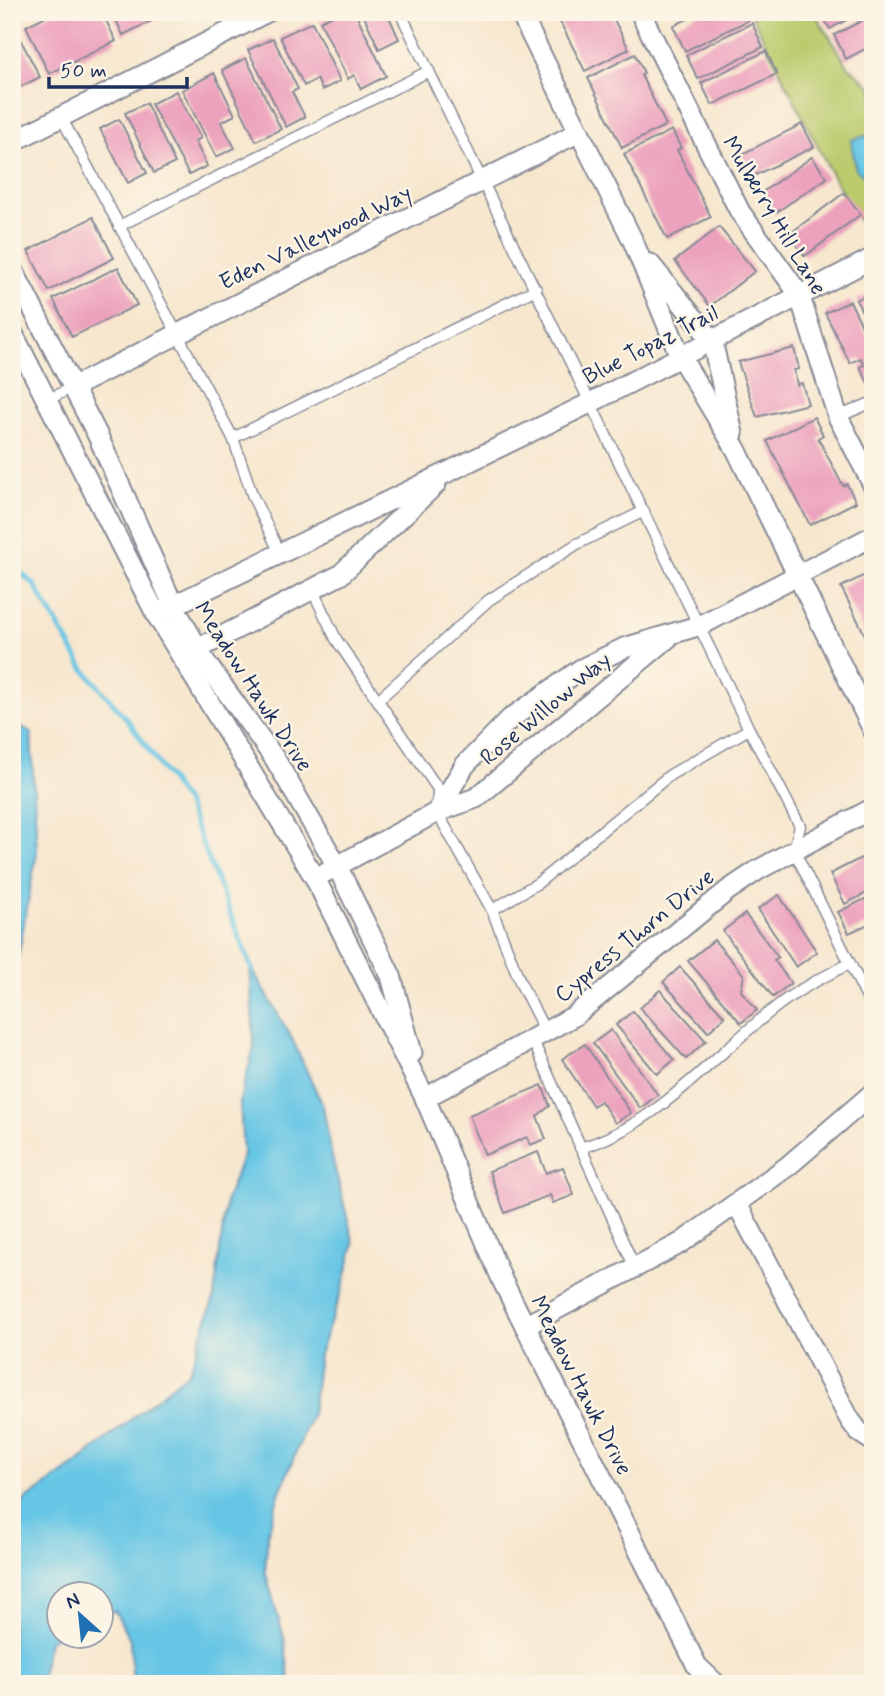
<svg xmlns="http://www.w3.org/2000/svg" width="885" height="1696" font-family="Mynerve,sans-serif">
<style>
.green{fill:#bbcb6d;stroke:#6b7d66;stroke-width:2}
.water{fill:#66c6e5;stroke:#407aa2;stroke-width:2}
.lines{fill:none;stroke-linecap:round;stroke-linejoin:round}
.stream{stroke:#66c6e5;stroke-width:5}
.building{fill:#eca1bd}
.lane-casing{stroke:#898b96;stroke-width:13}
.street-casing{stroke:#898b96;stroke-width:23}
.lane{stroke:#fff;stroke-width:10}
.street{stroke:#fff;stroke-width:19}
.labels{text-anchor:middle;stroke-width:5;stroke-linejoin:round;paint-order:stroke}
.street-label{font-size:23px;fill:#1b2f5e;stroke:#fcf5e5}
</style>
<rect width="100%" height="100%" fill="#fcf5e5"/>
<filter id="ink" filterUnits="userSpaceOnUse"><feTurbulence type="fractalNoise" baseFrequency=".0143" numOctaves="2"/><feDisplacementMap in="SourceGraphic" scale="14" xChannelSelector="R" yChannelSelector="G"/><feConvolveMatrix kernelMatrix="1 2 1 2 8 2 1 2 1" color-interpolation-filters="sRGB"/></filter>
<filter id="wash" filterUnits="userSpaceOnUse"><feTurbulence type="fractalNoise" baseFrequency=".00686" numOctaves="4" result="noise"/><feDisplacementMap in="SourceGraphic" scale="28" xChannelSelector="R" yChannelSelector="G"/><feGaussianBlur stdDeviation="1.57" result="paint"/><feColorMatrix in="noise" values="0 0 0 0 0 0 0 0 0 0 0 0 0 0 0 0 0 1.4 0 .05"/><feComposite in="paint" operator="in"/></filter>
<g filter="url(#wash)">
<rect width="100%" height="100%" fill="#f7e7cf"/>
<polygon class="green" points="750,12 814,12 848,66 873,88 873,244 832,175"/>
<g class="water">
<polygon points="873,134 873,181 856,170 851,140"/>
<polygon points="12,722 31,732 37,852 12,989"/>
<polygon points="250,965 291,1037 323,1106 332,1157 354,1244 342,1290 319,1354 312,1413 279,1494 268,1533 265,1571 284,1638 290,1684 133,1684 130,1640 115,1611 102,1613 102,1594 60,1594 59,1634 49,1641 39,1684 12,1684 12,1525 24,1501 76,1464 189,1372 214,1298 226,1201 243,1154 240,1100 254,1047"/>
</g>
<g class="lines">
<polyline class="stream" points="12,566 34,584 83,668 130,723 186,803 253,971"/>
</g>
<g id="blocks">
<g class="building">
<polygon points="54,12 102,12 116,41 49,74 26,26"/>
<polygon points="112,12 170,12 123,35"/>
<polygon points="339,12 355,12 386,76 361,89 354,75 348,79 320,21"/>
<polygon points="362,12 387,12 399,39 379,49"/>
<polygon points="555,12 610,12 629,49 585,71"/>
<polygon points="701,12 745,12 749,20 685,51 673,26"/>
<polygon points="820,12 861,12 830,29"/>
<polygon points="873,15 873,45 846,59 834,35"/>
<polygon points="312,22 340,81 322,90 317,79 304,86 280,37"/>
<polygon points="752,23 763,47 698,79 686,55"/>
<polygon points="16,31 40,77 12,91 12,33"/>
<polygon points="273,38 298,89 292,92 305,117 286,127 248,50"/>
<polygon points="766,51 777,74 712,105 701,83"/>
<polygon points="635,54 644,73 641,75 666,125 622,148 588,78"/>
<polygon points="246,58 281,129 256,141 222,70"/>
<polygon points="214,73 235,115 221,122 235,148 216,157 182,90"/>
<polygon points="176,91 201,138 195,141 207,166 189,175 151,104"/>
<polygon points="146,103 175,163 154,173 125,113"/>
<polygon points="119,119 147,173 128,183 100,129"/>
<polygon points="802,124 814,147 747,179 736,157"/>
<polygon points="672,130 681,148 677,150 711,217 667,239 624,154"/>
<polygon points="812,157 827,178 775,213 761,193"/>
<polygon points="844,193 861,214 805,256 788,235"/>
<polygon points="93,217 114,258 49,291 28,251"/>
<polygon points="719,227 755,271 710,306 675,261"/>
<polygon points="118,267 137,305 72,337 53,299"/>
<polygon points="873,292 873,333 856,300"/>
<polygon points="850,301 873,348 873,383 869,385 860,367 864,365 861,358 850,363 825,313"/>
<polygon points="794,348 799,369 794,370 797,385 802,383 808,404 757,417 738,362"/>
<polygon points="814,417 823,435 818,438 843,486 847,484 856,502 810,525 767,441"/>
<polygon points="873,571 873,651 841,587"/>
<polygon points="873,852 873,890 845,904 830,874"/>
<polygon points="779,895 817,952 796,967 758,909"/>
<polygon points="873,895 873,922 849,933 838,912"/>
<polygon points="745,914 778,957 774,960 791,983 773,997 723,931"/>
<polygon points="714,940 744,975 741,991 757,1010 741,1023 688,961"/>
<polygon points="680,967 725,1017 708,1032 663,982"/>
<polygon points="660,990 706,1041 686,1059 640,1008"/>
<polygon points="633,1011 674,1060 657,1074 616,1025"/>
<polygon points="611,1030 658,1095 640,1108 593,1043"/>
<polygon points="585,1044 631,1113 615,1123 601,1101 593,1106 562,1059"/>
<polygon points="542,1085 550,1106 537,1116 546,1139 530,1145 527,1137 485,1155 469,1115"/>
<polygon points="538,1152 546,1173 563,1167 574,1195 553,1203 550,1195 505,1213 489,1171"/>
</g>
</g>
</g>
<g filter="url(#ink)">
<use href="#blocks" fill-opacity="0" stroke="#898b96" stroke-width="2"/>
<g class="lines">
<g class="lane-casing">
<g id="lane">
<polyline points="400,12 749,729 800,826 794,850 873,1010"/>
<polyline points="61,117 233,438 253,497 280,553"/>
<polyline points="119,226 429,71"/>
<polyline points="47,400 73,387"/>
<polyline points="838,417 873,402"/>
<polyline points="233,438 536,289"/>
<polyline points="312,589 336,639 438,789 437,812 492,910 521,984 546,1033"/>
<polyline points="379,699 489,600 577,544 644,511"/>
<polyline points="492,910 538,883 670,775 749,729"/>
<polyline points="533,1041 635,1268"/>
<path d="M 580,1148 C 662,1124 717,1050 784,1001 C 804,986 827,975 849,964"/>
</g>
</g>
<g class="street-casing">
<g id="street">
<polyline points="520,12 633,241 680,356 736,449 873,730"/>
<polyline points="640,12 740,212 799,294 838,417 873,485"/>
<polyline points="12,142 267,12"/>
<polyline points="650,264 712,340 733,434"/>
<polyline points="12,268 98,436 173,605 206,663 275,759 337,866 391,976 412,1053"/>
<polyline points="12,332 156,614 315,878 425,1098 503,1282 697,1666 716,1684"/>
<polyline points="73,387 579,132"/>
<polyline points="162,611 592,402 873,258"/>
<polyline points="186,655 340,575 436,484"/>
<polyline points="437,812 465,765 510,719 581,669 624,648 701,625 873,536"/>
<polyline points="326,872 437,812 476,798 668,638"/>
<polyline points="425,1098 574,1016 727,891 758,870 873,808"/>
<polyline points="737,1204 850,1420 859,1432 873,1441"/>
<polyline points="525,1326 681,1243 788,1166 873,1093"/>
</g>
</g>
<use href="#lane" class="lane"/>
<use href="#street" class="street"/>
</g>
</g>
<g class="labels">
<g class="street-label">
<text transform="translate(775 215) rotate(59)" y="8">Mulberry Hill Lane</text>
<text transform="translate(315 237) rotate(-26)" y="8">Eden Valleywood Way</text>
<text transform="translate(650 344) rotate(-27)" y="8">Blue Topaz Trail</text>
<text transform="translate(254 686) rotate(57)" y="8">Meadow Hawk Drive</text>
<text transform="translate(545 708) rotate(-40)" y="8">Rose Willow Way</text>
<text transform="translate(634 935) rotate(-39)" y="8">Cypress Thorn Drive</text>
<text transform="translate(582 1385) rotate(63)" y="8">Meadow Hawk Drive</text>
</g>
</g>
<rect width="885" height="1696" fill="none" stroke="#fcf5e5" stroke-width="42"/>
<g transform="translate(80 1615) rotate(333)"><circle r="33" fill="#fcf5e5" stroke="#a2a6af" stroke-width="2"/>
<path d="M0-5L12 26L0 18L-12 26Z" fill="#1f6fb2"/>
<text y="-10" font-size="19" font-weight="bold" text-anchor="middle" fill="#1b2f5e">N</text>
</g>
<path d="M49 77v10h138v-10" fill="none" stroke="#1b2f5e" stroke-width="3.5"/>
<text x="60" y="77" font-size="21" fill="#1b2f5e" stroke="#fcf5e5" stroke-width="5" paint-order="stroke">50 m</text>
</svg>
